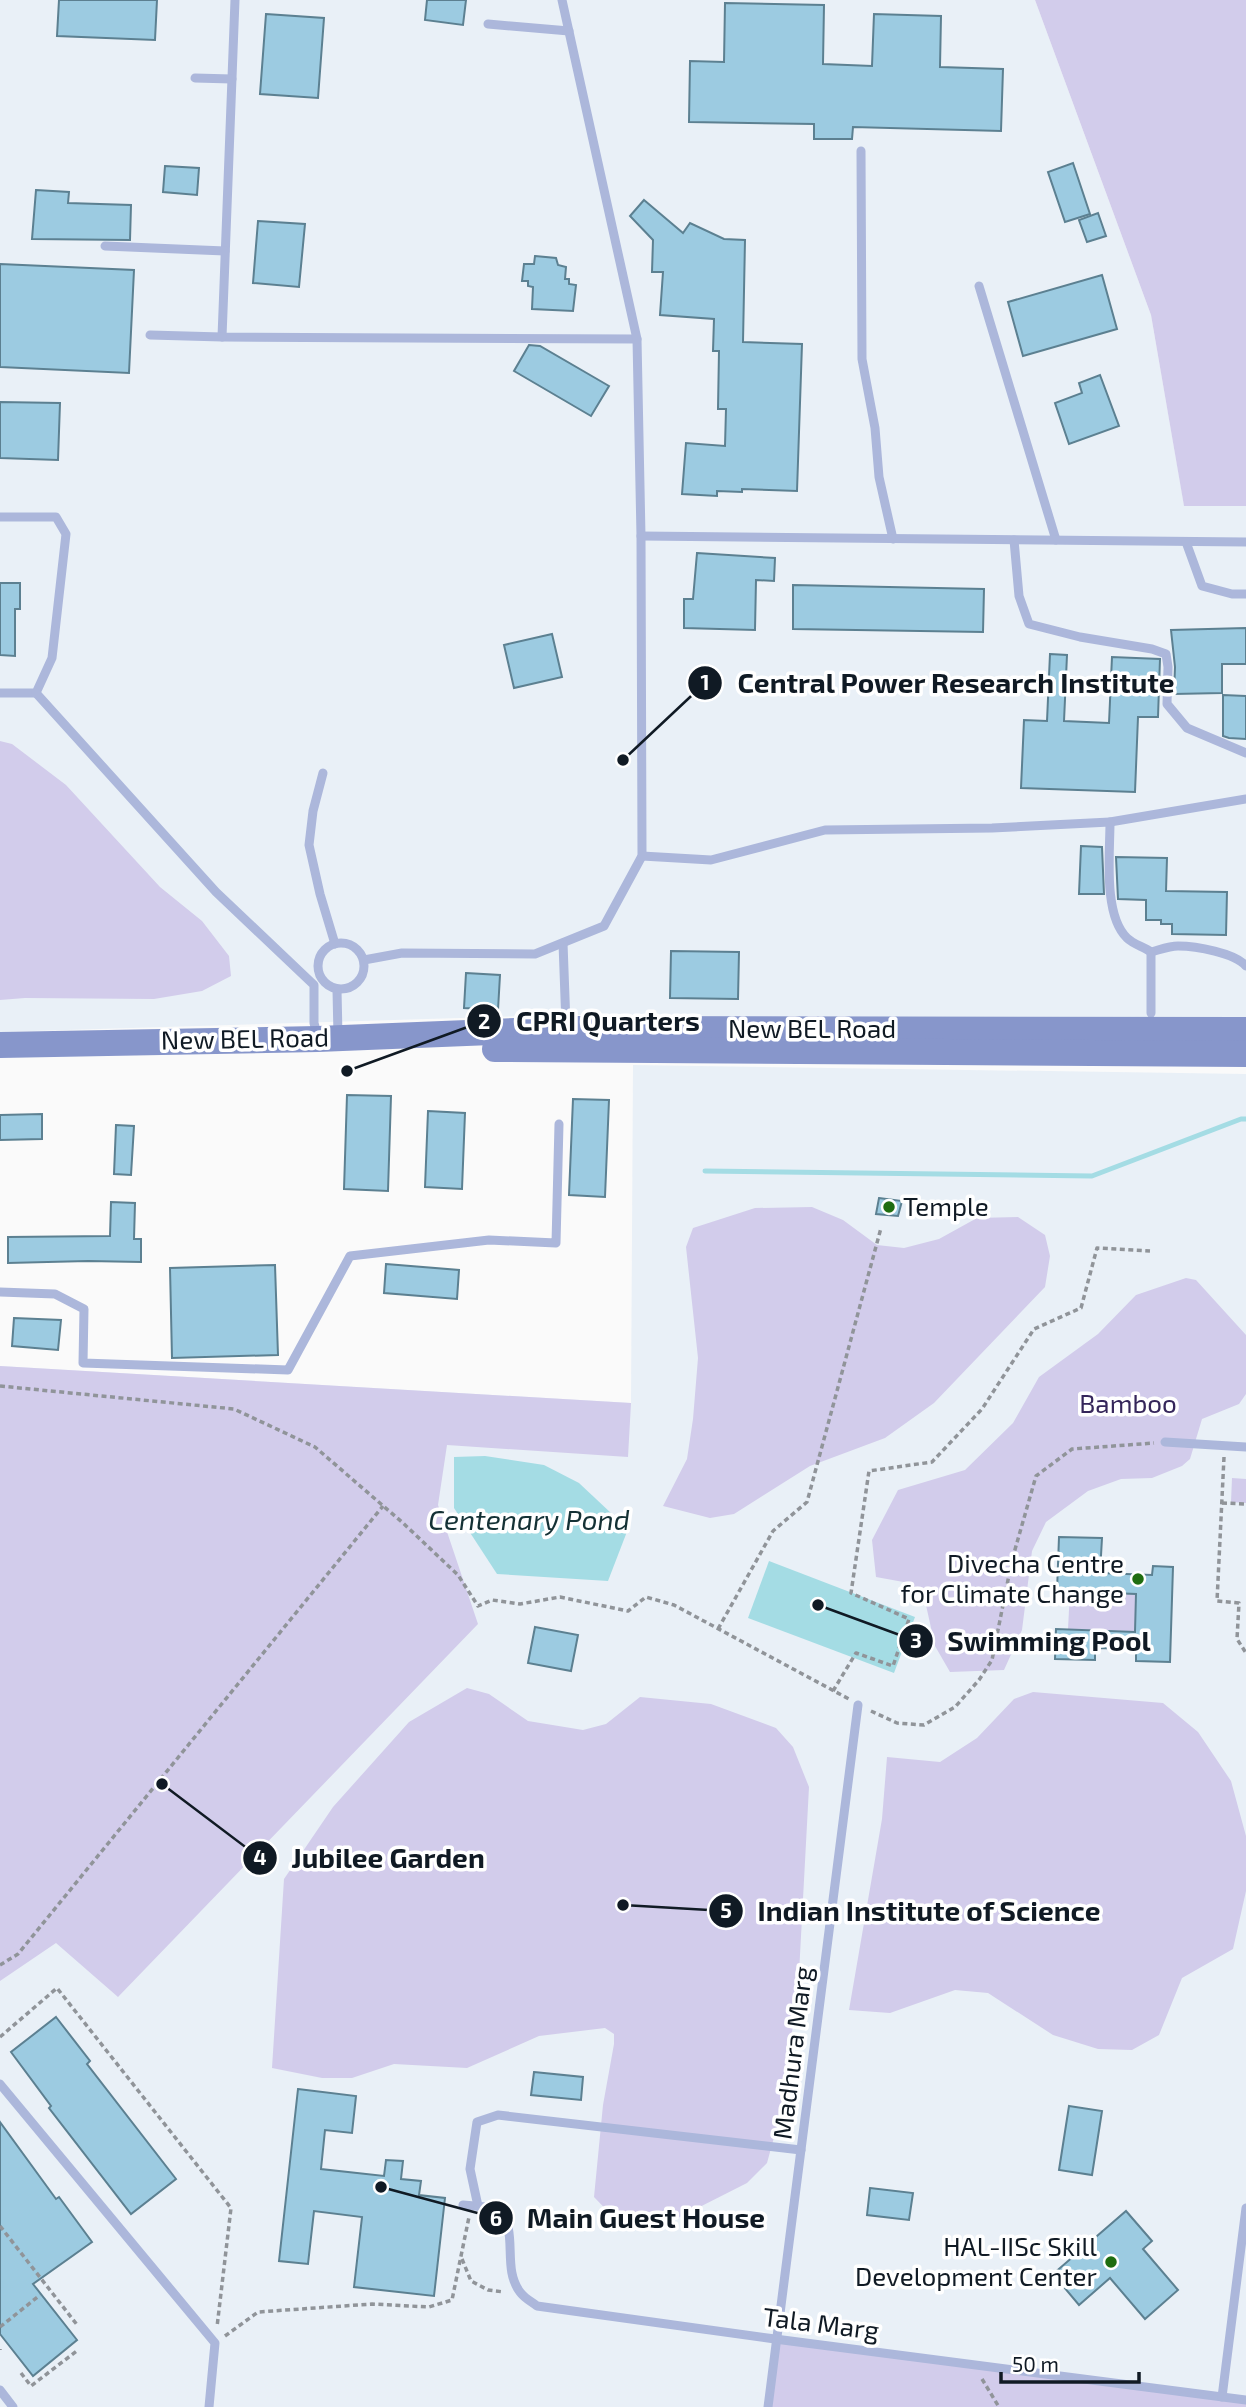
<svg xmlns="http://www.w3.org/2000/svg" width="1246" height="2407" font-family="'Exo 2',sans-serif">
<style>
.built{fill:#e9f0f7}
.green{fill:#d2cceb}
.water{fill:#a4dce4}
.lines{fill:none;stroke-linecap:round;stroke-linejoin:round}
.stream{stroke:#a4dce4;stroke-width:5}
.building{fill:#9ccbe1;stroke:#5c8091;stroke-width:2}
.path{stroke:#909499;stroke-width:3.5;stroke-dasharray:5 3.5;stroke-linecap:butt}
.service{stroke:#acb7db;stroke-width:9}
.secondary{stroke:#8796cb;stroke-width:26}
.poi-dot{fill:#1f6d10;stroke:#fff;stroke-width:2.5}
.labels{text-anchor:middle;stroke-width:7;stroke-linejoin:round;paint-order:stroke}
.street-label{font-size:26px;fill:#101a24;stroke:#fff}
.poi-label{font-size:26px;fill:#101a24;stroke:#fff;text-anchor:end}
.park-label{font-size:26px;fill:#35265a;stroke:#fff}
.water-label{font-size:28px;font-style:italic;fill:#143135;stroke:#fff}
.leader{fill:none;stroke:#101a24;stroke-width:2.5}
.callout-dot{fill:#101a24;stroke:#fff;stroke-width:2.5}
.mark-label{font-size:21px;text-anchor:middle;font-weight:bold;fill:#fff}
.callout-label{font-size:28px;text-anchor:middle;font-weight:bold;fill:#101a24;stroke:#fff;stroke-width:7;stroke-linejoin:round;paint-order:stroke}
</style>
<rect width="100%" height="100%" fill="#fafafa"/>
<g class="built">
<polygon points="0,0 1035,0 1151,315 1184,505 1246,506 1246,1019 561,1015 0,1032"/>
<polygon points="633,1065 1246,1074 1246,2407 0,2407 0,1366 631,1403"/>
</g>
<g class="green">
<polygon points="1035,0 1246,0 1246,506 1184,506 1151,315"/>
<polygon points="0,741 12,744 66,785 160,887 202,921 229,956 231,976 202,991 154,999 25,998 0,1000"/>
<polygon points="812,1207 843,1220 877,1245 904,1248 939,1239 977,1218 1018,1217 1045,1235 1050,1256 1045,1287 934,1403 885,1438 810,1466 734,1514 710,1518 663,1506 687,1459 693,1419 698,1358 686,1247 693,1228 755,1208"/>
<polygon points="1186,1278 1196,1280 1246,1335 1246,1394 1239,1404 1202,1419 1190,1459 1182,1466 1152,1478 1121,1479 1088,1491 1046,1522 1032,1551 1022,1630 1004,1670 950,1672 935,1646 924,1596 909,1583 876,1577 872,1540 898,1490 965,1470 1013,1423 1039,1377 1098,1334 1136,1295"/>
<polygon points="0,1366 631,1403 628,1457 447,1445 438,1505 478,1624 118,1997 56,1943 0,1981"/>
<polygon points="1232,1478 1246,1479 1246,1503 1231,1502"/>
<polygon points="1070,1591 1136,1594 1135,1632 1068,1629"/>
<polygon points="467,1688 489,1694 528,1721 583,1730 606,1724 640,1697 711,1704 776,1728 793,1747 809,1787 798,1992 779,2119 767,2163 747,2183 670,2222 620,2224 594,2197 603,2105 614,2044 614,2034 605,2028 539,2036 467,2068 394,2064 352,2078 322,2078 272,2068 284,1879 333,1807 409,1722"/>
<polygon points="1033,1692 1163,1703 1198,1732 1231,1781 1246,1836 1246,1891 1233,1949 1182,1978 1159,2035 1132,2050 1098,2049 1053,2035 988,1993 955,1990 890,2013 849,2010 882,1819 887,1757 940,1762 977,1738 1014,1699"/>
<polygon points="777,2340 1246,2400 1246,2407 769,2407"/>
</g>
<g class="water">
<polygon points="485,1456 544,1465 579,1483 628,1529 608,1581 497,1574 454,1508 454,1457"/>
<polygon points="769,1561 915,1617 894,1673 748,1618"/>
</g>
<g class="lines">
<polyline class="stream" points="705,1171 1092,1176 1241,1119 1246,1119"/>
</g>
<g class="building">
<polygon points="59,0 157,0 155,40 57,36"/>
<polygon points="427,0 466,0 463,25 425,20"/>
<polygon points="725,3 824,5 823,64 872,66 874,14 941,16 940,67 1003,69 1001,131 853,127 852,139 814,139 814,124 689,122 690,61 724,62"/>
<polygon points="266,14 324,18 318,98 260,94"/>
<polygon points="1073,163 1090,214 1065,222 1048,172"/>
<polygon points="165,166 199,168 197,195 163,192"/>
<polygon points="36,190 69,192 68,203 131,205 130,240 32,239"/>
<polygon points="644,200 683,233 690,223 724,239 745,240 743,342 802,344 797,491 742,489 742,492 717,491 717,496 682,494 686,443 725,446 726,409 718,409 719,351 713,351 714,319 660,315 663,272 652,272 653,240 630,216"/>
<polygon points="1098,213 1106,236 1087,242 1079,220"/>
<polygon points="258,221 305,224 299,287 253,283"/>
<polygon points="535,256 556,258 558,265 566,267 565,279 569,279 569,284 576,285 573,311 532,309 533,287 528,286 528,281 522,281 524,264 534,264"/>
<polygon points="0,264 134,270 129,373 0,367"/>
<polygon points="1102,275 1117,329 1023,356 1008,302"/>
<polygon points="529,345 540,346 609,386 591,416 514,371"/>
<polygon points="1100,375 1119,426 1069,444 1055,403 1082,393 1079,383"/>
<polygon points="0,402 60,403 58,460 0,458"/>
<polygon points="697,553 775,558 774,581 756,580 755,630 684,628 684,599 693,599"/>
<polygon points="0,583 20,583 20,609 15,609 15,656 0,655"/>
<polygon points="793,585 984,589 983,632 793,629"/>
<polygon points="1246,628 1246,664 1222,664 1222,693 1174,694 1175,667 1171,630"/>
<polygon points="552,634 562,677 514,688 504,645"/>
<polygon points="1050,654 1067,655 1064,721 1109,723 1112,657 1160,659 1158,717 1138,717 1135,792 1021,788 1024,720 1047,721"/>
<polygon points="1223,695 1246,696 1246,739 1229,738 1223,736"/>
<polygon points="1081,846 1102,847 1104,894 1079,894"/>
<polygon points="1116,857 1167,858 1166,891 1227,892 1226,935 1172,934 1172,924 1161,924 1161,920 1146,920 1146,900 1118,899"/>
<polygon points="671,951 739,952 738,999 670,998"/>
<polygon points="466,973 500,975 498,1010 464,1008"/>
<polygon points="347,1095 391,1096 388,1191 344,1189"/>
<polygon points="573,1099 609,1100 605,1197 569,1195"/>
<polygon points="428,1111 465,1113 462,1189 425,1187"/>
<polygon points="42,1114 42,1139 0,1140 0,1115"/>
<polygon points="116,1125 134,1126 131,1175 114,1174"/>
<polygon points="879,1198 902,1201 898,1216 876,1214"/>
<polygon points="111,1202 135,1203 134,1239 141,1239 141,1262 88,1261 8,1263 8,1237 110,1236"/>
<polygon points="386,1264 459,1270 457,1299 384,1293"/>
<polygon points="275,1265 278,1355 172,1358 170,1268"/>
<polygon points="14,1318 61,1320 58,1350 12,1346"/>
<polygon points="1059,1537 1102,1538 1100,1573 1152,1575 1153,1566 1173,1567 1170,1662 1136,1661 1136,1649 1095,1648 1095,1660 1055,1659 1056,1629 1135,1632 1136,1594 1057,1591"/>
<polygon points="535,1627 578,1635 571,1671 528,1663"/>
<polygon points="56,2017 90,2061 87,2064 176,2179 131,2214 49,2108 51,2106 11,2052"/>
<polygon points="534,2072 583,2077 581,2100 531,2095"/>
<polygon points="298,2089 356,2096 352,2133 325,2130 321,2169 384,2176 386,2160 403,2161 401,2179 421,2181 419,2195 445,2198 434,2296 354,2287 362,2217 314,2211 308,2264 279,2261"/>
<polygon points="1069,2106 1102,2111 1092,2175 1059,2170"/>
<polygon points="0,2122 56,2199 59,2197 92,2242 33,2284 77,2340 33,2376 0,2334"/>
<polygon points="870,2188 913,2193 909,2220 867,2215"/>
<polygon points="1126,2211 1152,2241 1143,2249 1178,2290 1145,2319 1110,2278 1079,2305 1053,2274"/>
</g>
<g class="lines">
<g class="path">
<polyline points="0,1386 234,1409 315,1447 403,1523 458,1575 478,1606 492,1600 520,1604 560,1597 628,1611 646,1597 674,1605 849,1699"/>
<polyline points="1224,1457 1217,1601 1239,1603 1237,1639 1246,1653"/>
<polyline points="1222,1503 1246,1504"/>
<polyline points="718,1629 773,1531 807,1502 881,1228"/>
<polyline points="833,1691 856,1653 893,1666 909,1619 851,1593 869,1471 932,1462 982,1409 1034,1329 1081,1308 1097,1248 1150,1251"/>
<polyline points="871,1711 897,1723 924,1725 955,1707 979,1680 992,1660 1012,1560 1036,1476 1072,1449 1154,1443"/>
<polyline points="0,1965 18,1954 383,1506"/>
<polyline points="0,2037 57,1988 231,2208 217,2327"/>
<polyline points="0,2226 78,2326"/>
<polyline points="462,2259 471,2281 488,2290 504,2292"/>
<polyline points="0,2327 40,2295"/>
<polyline points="225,2336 258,2312 372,2304 429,2307 452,2300 469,2217"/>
<polyline points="0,2349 0,2350"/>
<polyline points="21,2373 31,2386 78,2350"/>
<polyline points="982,2379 999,2407"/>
</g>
<g class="service">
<polyline points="235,0 222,337 637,339 641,536 642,856 604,926 535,954 402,953 364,960"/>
<polyline points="562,0 637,339"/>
<polyline points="488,24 569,31"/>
<polyline points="195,78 232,79"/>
<polyline points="861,151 862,359 875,428 879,477 893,539"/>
<polyline points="105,246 225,251"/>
<polyline points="979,286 1056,540"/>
<polyline points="150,335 222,337"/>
<polyline points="0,517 56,517 66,534 52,658 36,693 0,693"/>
<polyline points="641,536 1246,542"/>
<polyline points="1014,540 1019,596 1029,624 1080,637 1152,649 1166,654 1168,667 1167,704 1187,728 1246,753"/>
<polyline points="1186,542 1202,586 1232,594 1246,594"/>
<polyline points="36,693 216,892 314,985 314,1023 318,1038"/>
<polyline points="323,773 313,811 309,845 320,894 335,944"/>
<polyline points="1110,822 1246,799"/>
<path d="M 642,856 L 711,860 L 825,830 L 992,828 L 1110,822 C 1110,853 1103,915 1127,938 C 1133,944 1144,947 1151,952 C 1159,950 1169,946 1178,946 C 1196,946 1235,953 1246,966"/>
<circle cx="341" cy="966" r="23"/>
<polyline points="563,943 566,1025"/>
<polyline points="1151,952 1151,1013"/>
<polyline points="337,990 338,1036"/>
<polyline points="0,1292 55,1294 84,1309 83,1363 288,1370 350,1256 489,1240 556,1243 559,1124"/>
<polyline points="1165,1442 1246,1447"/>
<polyline points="0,2084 215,2343 209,2407"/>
<path d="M 463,2205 L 498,2208 C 520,2231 501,2267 520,2292 C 524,2298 532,2302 537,2306 L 775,2339 L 1246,2400"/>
<polyline points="478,2206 470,2169 477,2122 498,2115 801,2150"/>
<polyline points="0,2390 13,2407"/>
<polyline points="1222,2397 1246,2208"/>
<polyline points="768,2407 858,1705"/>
</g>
<g class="secondary">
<polyline points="0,1045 318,1039 566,1029 1246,1030"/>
<polyline points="495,1049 1246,1054"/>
</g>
</g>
<g class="poi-dot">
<circle cx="889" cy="1207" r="7"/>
<circle cx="1138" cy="1579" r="7"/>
<circle cx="1111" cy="2262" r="7"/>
</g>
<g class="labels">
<g class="street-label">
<text x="812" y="1038">New BEL Road</text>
<text transform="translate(245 1039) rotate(-1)" y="9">New BEL Road</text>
<text transform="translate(793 2053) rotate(-83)" y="9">Madhura Marg</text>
<text transform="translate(821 2324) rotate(7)" y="9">Tala Marg</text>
</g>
<g class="poi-label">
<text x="903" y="1216" text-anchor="start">Temple</text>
<text x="1124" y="1573">Divecha Centre<tspan x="1124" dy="30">for Climate Change</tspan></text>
<text x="1097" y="2256">HAL-IISc Skill<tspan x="1097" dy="30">Development Center</tspan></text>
</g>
<g class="park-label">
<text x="1128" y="1413">Bamboo</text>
</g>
<g class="water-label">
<text x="529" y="1530">Centenary Pond</text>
</g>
</g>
<path class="leader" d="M623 760L705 683M347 1071L484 1021M818 1605L916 1641M162 1784L260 1858M623 1905L726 1911M381 2187L496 2218"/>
<g class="callout-dot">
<circle cx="623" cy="760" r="7"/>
<circle cx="347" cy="1071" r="7"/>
<circle cx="818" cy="1605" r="7"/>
<circle cx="162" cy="1784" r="7"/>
<circle cx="623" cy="1905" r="7"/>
<circle cx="381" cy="2187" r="7"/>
<circle cx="705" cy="683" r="18"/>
<circle cx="484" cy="1021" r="18"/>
<circle cx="916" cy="1641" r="18"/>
<circle cx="260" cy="1858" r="18"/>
<circle cx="726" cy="1911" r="18"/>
<circle cx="496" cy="2218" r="18"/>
</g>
<g class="mark-label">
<text x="705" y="690">1</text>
<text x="484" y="1029">2</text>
<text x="916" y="1648">3</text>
<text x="260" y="1865">4</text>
<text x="726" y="1918">5</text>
<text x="496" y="2226">6</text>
</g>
<g class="callout-label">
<text x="956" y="693">Central Power Research Institute</text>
<text x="608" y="1031">CPRI Quarters</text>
<text x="1049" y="1651">Swimming Pool</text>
<text x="388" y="1868">Jubilee Garden</text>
<text x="929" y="1921">Indian Institute of Science</text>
<text x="646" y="2228">Main Guest House</text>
</g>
<path d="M1001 2372v10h138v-10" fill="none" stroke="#101a24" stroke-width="3.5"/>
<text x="1012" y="2372" font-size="21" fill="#101a24" stroke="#ffffff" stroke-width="5" paint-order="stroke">50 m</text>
</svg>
